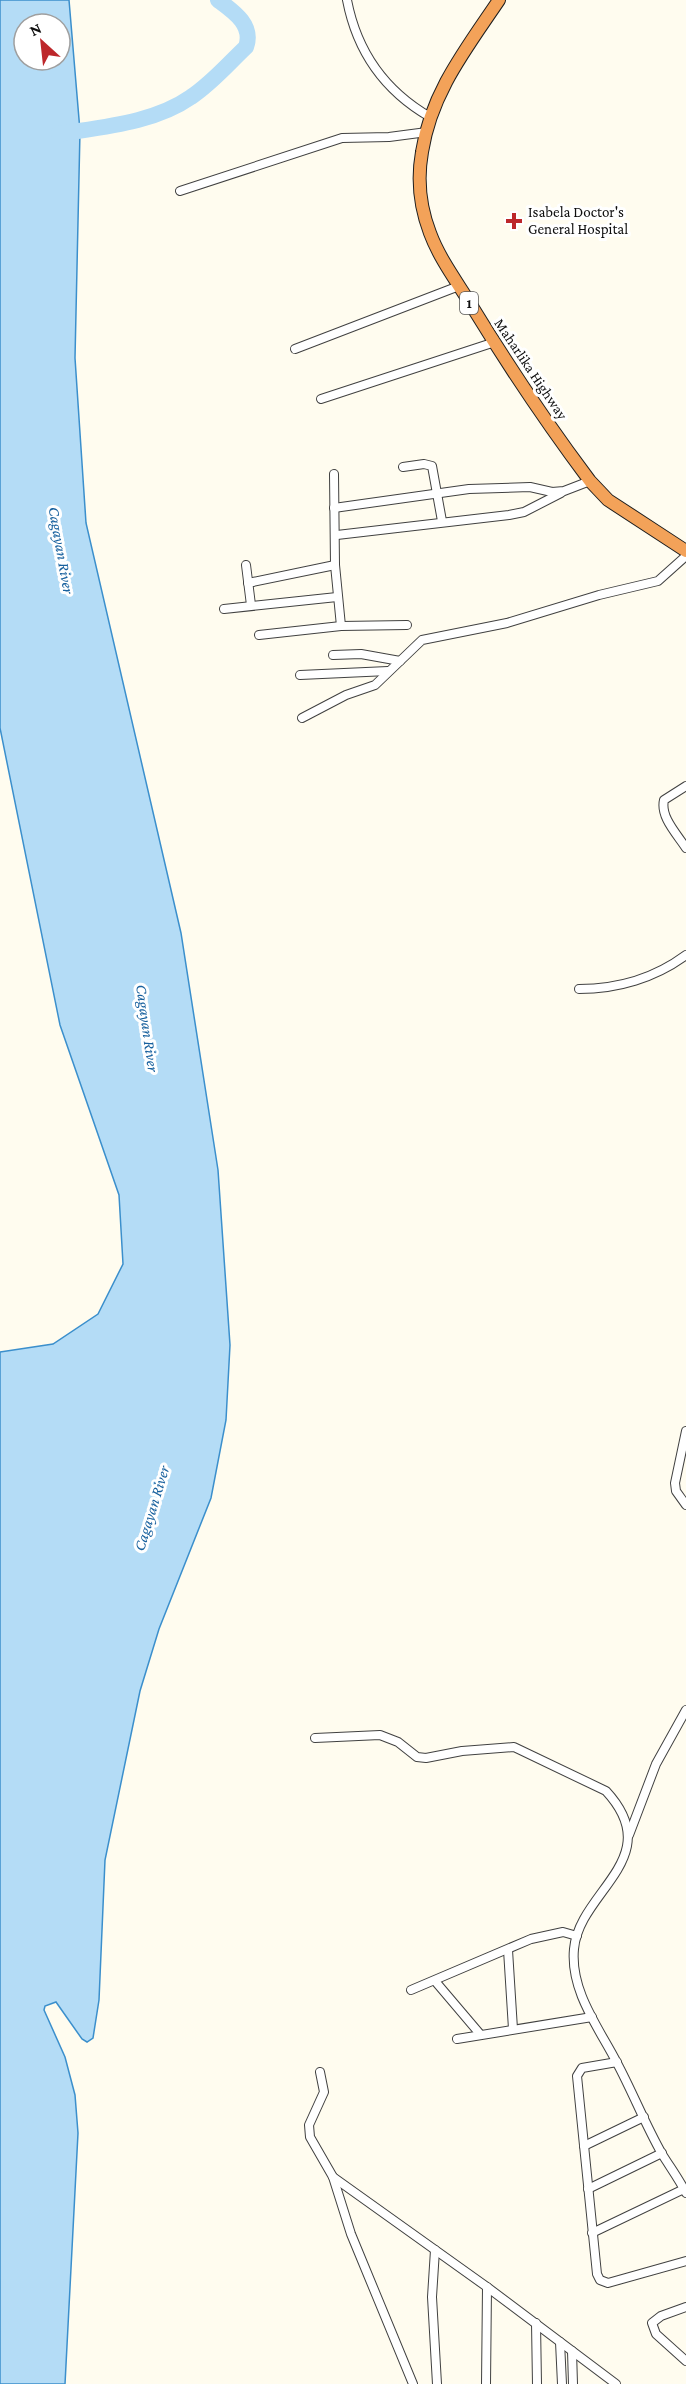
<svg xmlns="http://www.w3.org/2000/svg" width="686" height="2384" font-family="'Crimson Pro',serif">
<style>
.water{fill:#b4dcf6;stroke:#3b8fcc;stroke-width:1.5;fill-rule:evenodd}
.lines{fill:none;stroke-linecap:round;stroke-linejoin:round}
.river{stroke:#b4dcf6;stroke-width:16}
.minor-casing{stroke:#414141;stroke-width:10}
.highway-casing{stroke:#1f1f1f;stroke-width:14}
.minor{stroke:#fff;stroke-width:8}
.highway{stroke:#f3a259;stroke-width:12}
.poi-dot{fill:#bd272b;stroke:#fff;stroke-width:2}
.labels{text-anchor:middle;stroke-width:6;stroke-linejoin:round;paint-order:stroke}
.shield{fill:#fff;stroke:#565656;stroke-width:1.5}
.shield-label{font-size:14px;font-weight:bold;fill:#0e0e0e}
.poi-label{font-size:15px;fill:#0e0e0e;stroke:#fff;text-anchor:start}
.street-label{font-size:15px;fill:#0e0e0e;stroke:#fff}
.water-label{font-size:16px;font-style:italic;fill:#18619e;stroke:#fff}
</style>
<rect width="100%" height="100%" fill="#fffcef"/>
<path class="water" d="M 0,0 L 69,0 L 80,131 L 75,358 L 86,523 L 181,933 L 218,1170 L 230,1345 L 226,1420 L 211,1498 L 159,1629 L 140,1691 L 105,1860 L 99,2000 L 93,2038 L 87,2042 L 82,2039 L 56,2002 L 45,2006 L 44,2010 L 65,2057 L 75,2095 L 78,2133 L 65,2384 L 0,2384 L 0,1352 L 53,1344 L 98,1314 L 123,1264 L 119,1195 L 60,1025 L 0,728 ZM 24,24 L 60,24 L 60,60 L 24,60 Z"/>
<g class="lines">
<path class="river" d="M 59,134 C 102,127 154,123 191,97 C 212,83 228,64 246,47 C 254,25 233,11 218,0"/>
<g class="minor-casing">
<g id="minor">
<path d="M 347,0 C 357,52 385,91 430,117"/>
<polyline points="180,191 342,138 389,137 427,132"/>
<polyline points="295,349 459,286"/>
<polyline points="321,399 495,342"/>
<polyline points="403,467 424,464 432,466 442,521"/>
<polyline points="334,474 335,565 341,626"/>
<polyline points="334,508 469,489 530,487 552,492 564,491 590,481"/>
<polyline points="337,535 509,515 524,512 561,493"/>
<polyline points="246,565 251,605"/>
<polyline points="248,583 335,565"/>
<polyline points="224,609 337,597"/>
<polyline points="259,635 341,626 407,625"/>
<polyline points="333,655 361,654 400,661"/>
<polyline points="300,675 388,671"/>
<polyline points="302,718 346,695 375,685 422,640 507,623 599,595 658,581 686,556"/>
<path d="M 686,786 L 664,800 C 660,817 677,834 686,848"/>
<path d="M 579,989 C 617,989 655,978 686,955"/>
<polyline points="686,1431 675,1483 676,1491 686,1505"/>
<path d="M 315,1738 L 380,1735 L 398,1742 L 417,1757 L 426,1758 L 462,1751 L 514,1747 L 606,1791 C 668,1858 579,1891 574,1949 C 570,1991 599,2028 617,2063 C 633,2093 645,2124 662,2154 C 670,2167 679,2179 686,2193"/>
<polyline points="629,1835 656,1764 686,1710"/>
<polyline points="508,1950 513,2029"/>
<polyline points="435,1981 480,2034"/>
<polyline points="411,1990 531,1939 563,1932 577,1936"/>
<polyline points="457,2039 592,2017"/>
<polyline points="617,2062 582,2068 577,2076 597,2274 600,2280 608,2283 686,2261"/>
<polyline points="320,2072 324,2092 309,2125 310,2137 333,2177 351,2234 413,2384"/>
<polyline points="584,2146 644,2117"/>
<polyline points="333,2177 487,2287 616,2384"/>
<polyline points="588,2189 662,2153"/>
<polyline points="592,2233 684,2189"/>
<polyline points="435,2250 432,2297 437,2384"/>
<polyline points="686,2307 661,2316 652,2323 656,2334 686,2361"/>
<polyline points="536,2323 537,2384"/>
<polyline points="560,2342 562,2384"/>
<polyline points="572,2351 573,2384"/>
<polyline points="486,2384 487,2287"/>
</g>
</g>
<g class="highway-casing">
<path id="highway" d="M 499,0 C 466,49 431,93 422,152 C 417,180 420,207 430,233 C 440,260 458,283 473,308 C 509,367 548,425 590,481 L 608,500 L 686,551"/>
</g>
<use href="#minor" class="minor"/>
<use href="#highway" class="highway"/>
</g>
<path class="poi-dot" d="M511 212h6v6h6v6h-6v6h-6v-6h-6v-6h6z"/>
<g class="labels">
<rect class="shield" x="460" y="292" width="18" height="22" rx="4.5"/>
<g class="shield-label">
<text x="469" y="308">1</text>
</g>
<g class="poi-label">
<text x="528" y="217">Isabela Doctor's<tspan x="528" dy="17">General Hospital</tspan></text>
</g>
<g class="street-label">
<text transform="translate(531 369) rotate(56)" y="5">Maharlika Highway</text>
</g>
<g class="water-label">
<text transform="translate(62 550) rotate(80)" y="6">Cagayan River</text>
<text transform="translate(148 1028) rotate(82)" y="6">Cagayan River</text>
<text transform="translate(151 1508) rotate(-73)" y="6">Cagayan River</text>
</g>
</g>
<g transform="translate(42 42) rotate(333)"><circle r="28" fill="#ffffff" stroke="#9f9f9f" stroke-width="1.5"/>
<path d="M0-4.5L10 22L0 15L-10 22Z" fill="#bd272b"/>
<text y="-9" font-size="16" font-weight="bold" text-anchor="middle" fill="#0e0e0e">N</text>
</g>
</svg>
